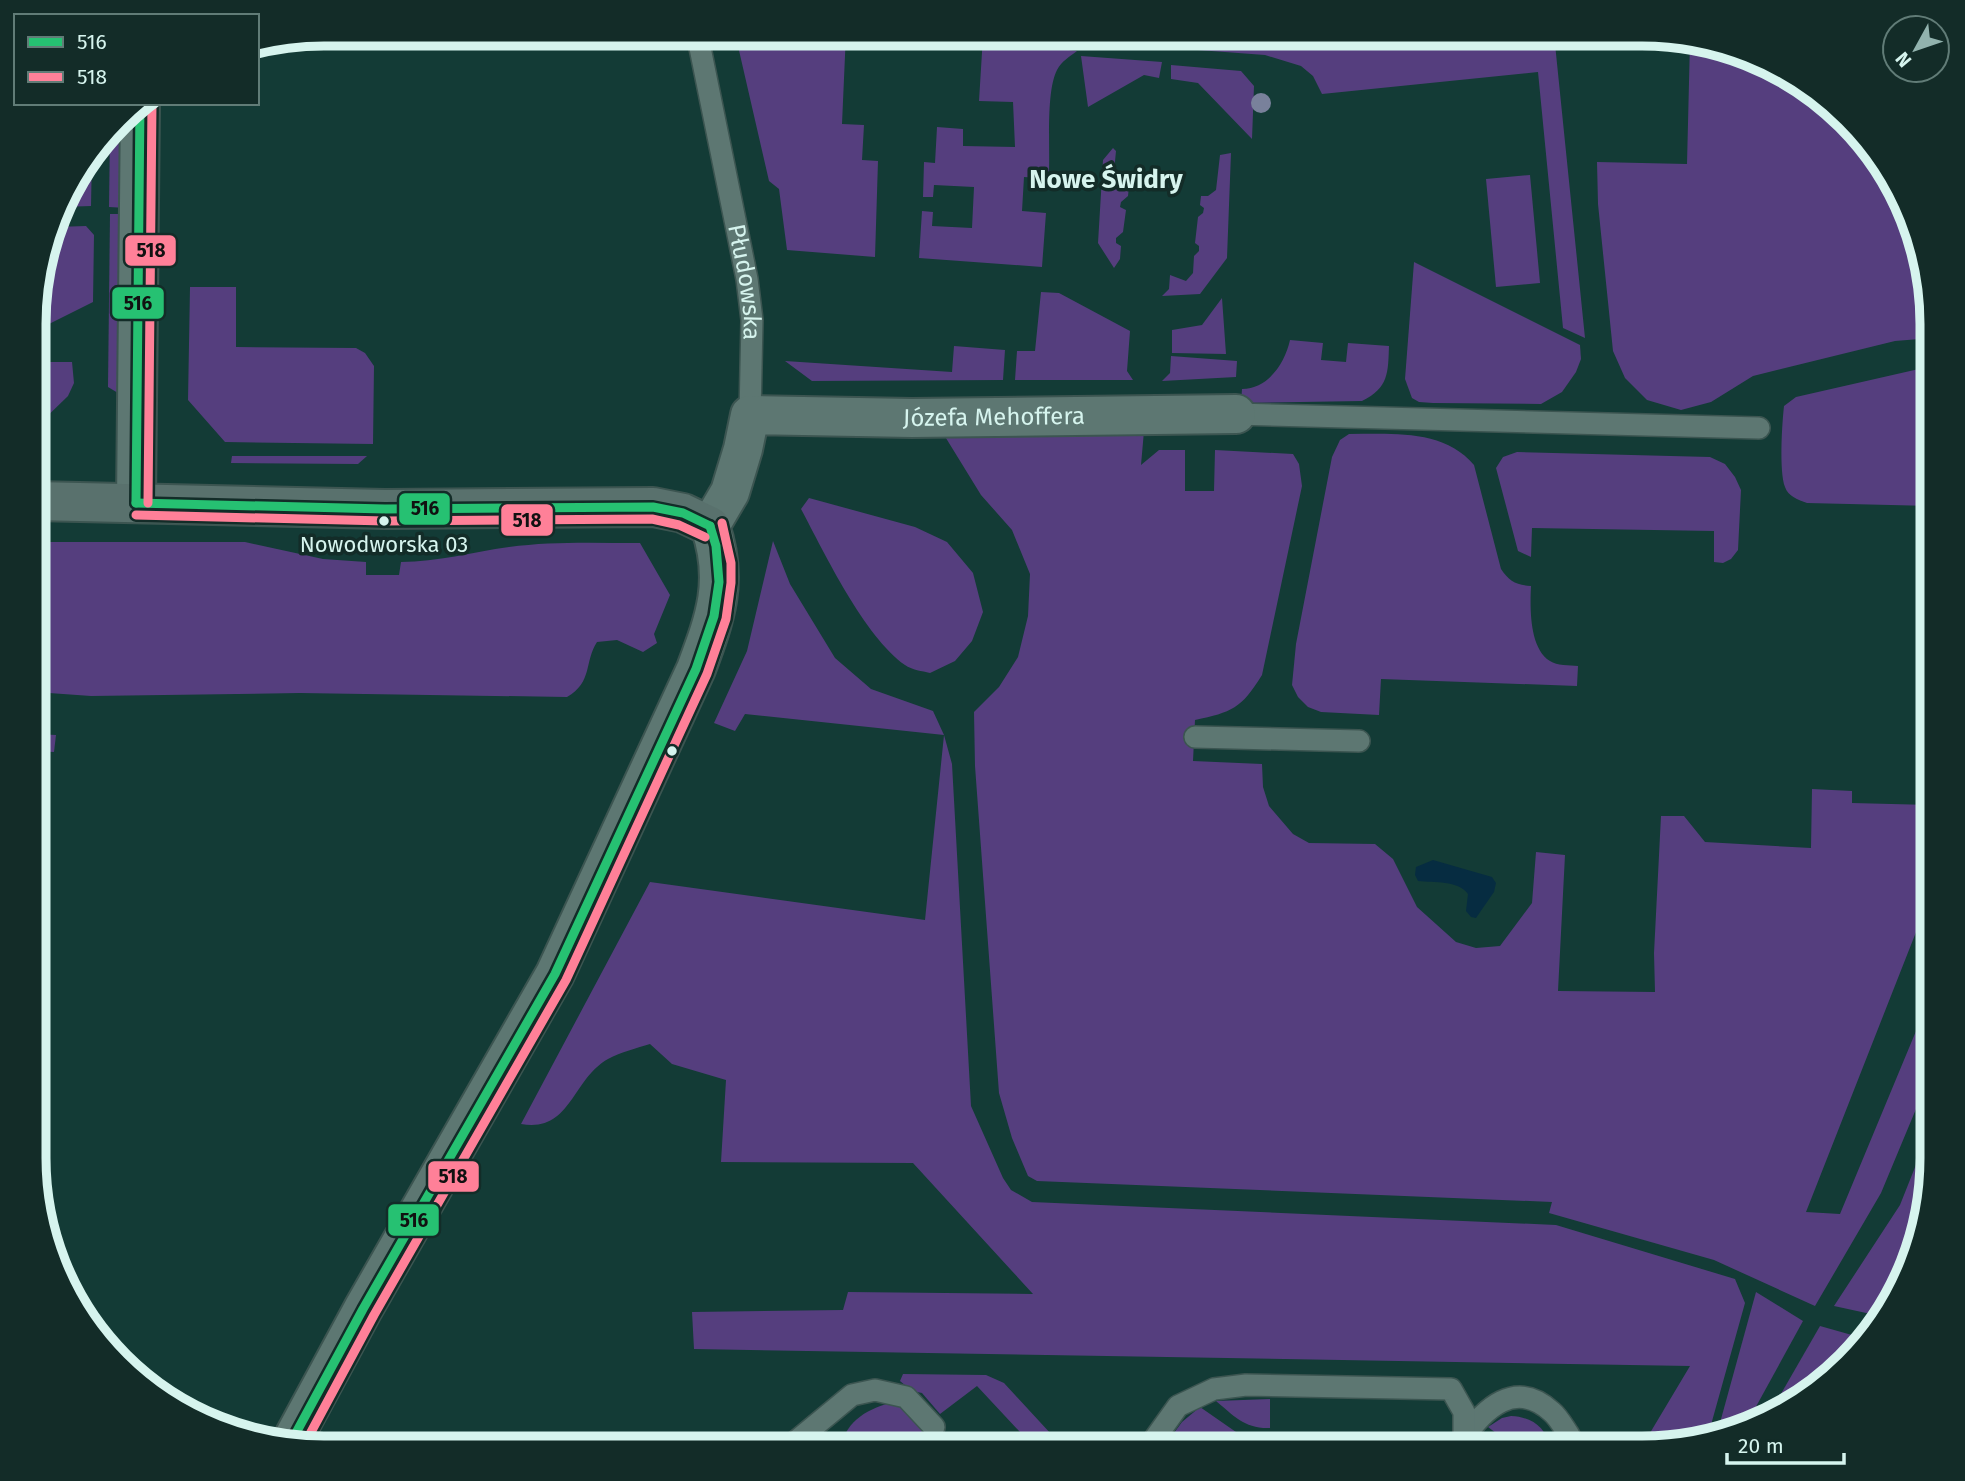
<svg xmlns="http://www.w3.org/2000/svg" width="1965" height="1481" font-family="'Fira Sans',sans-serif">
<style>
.green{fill:#553e7e}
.water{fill:#062c41}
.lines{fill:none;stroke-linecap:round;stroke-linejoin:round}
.lane-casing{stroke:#3c5551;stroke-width:24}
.street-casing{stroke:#3c5551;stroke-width:42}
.secondary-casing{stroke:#3c5551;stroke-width:42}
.lane{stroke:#5d7772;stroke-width:21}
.street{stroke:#5d7772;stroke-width:38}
.secondary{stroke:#59716d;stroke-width:38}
.bus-1-casing{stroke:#132c28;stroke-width:14}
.bus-2-casing{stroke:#132c28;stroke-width:14}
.bus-1{stroke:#26c172;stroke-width:9}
.bus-2{stroke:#ff8098;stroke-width:9}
.tree{fill:#79819b}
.bus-dot{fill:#d6f4ee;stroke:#132c28;stroke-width:2.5}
.labels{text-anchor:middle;stroke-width:7;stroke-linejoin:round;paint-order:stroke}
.bus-label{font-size:22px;fill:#d6f4ee;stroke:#132c28}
.street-label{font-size:24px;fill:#d6f4ee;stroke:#132c28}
.neighbourhood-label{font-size:26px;font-weight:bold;fill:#d6f4ee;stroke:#132c28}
.rim{fill:none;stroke:#d6f4ee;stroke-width:9}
.line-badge{stroke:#132c28;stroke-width:2.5}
.pale-badge-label{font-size:19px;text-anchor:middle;font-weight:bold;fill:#111}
</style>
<rect width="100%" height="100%" fill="#133b36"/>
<g class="green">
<polygon points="735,33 846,33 842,124 864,125 862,160 878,161 875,257 787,250 779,189 769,181"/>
<polygon points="1050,34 1554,34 1585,338 1563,328 1538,72 1322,94 1313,76 1301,66 1265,55 1050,39"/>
<path d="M 983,36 L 1042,38 L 1042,47 L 1077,51 C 1069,57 1062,61 1057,70 C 1046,91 1050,146 1049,171 L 1039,178 L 1024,177 L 1022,211 L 1046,213 L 1042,267 L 919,258 L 922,211 L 933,212 L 932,226 L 972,228 L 974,187 L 934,185 L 933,197 L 923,197 L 924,162 L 935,163 L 937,127 L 963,129 L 963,146 L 1015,147 L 1013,102 L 979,101 Z"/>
<polygon points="1690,41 1720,48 1743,69 1773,81 1795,82 1833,105 1902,195 1932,323 1932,338 1895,341 1753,376 1711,402 1681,410 1647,400 1625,378 1613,351 1598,204 1597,162 1687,164"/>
<polygon points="1081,56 1162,62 1159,78 1144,75 1088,107"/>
<polygon points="1171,65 1241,71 1254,86 1252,139 1198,83 1171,79"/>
<polygon points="127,111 126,208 109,207 110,132"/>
<polygon points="1113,148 1116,151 1113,182 1116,184 1129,186 1128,196 1121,202 1120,207 1126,210 1123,232 1116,238 1116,243 1121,246 1120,259 1114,268 1098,243 1103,160"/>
<polygon points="1231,153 1227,258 1200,294 1162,296 1169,289 1170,275 1186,281 1193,273 1194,256 1199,251 1199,246 1195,243 1198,217 1203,213 1204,208 1200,205 1201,196 1208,196 1216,190 1220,155"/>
<polygon points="92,155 91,206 62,207 72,179"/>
<polygon points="1530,175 1540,283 1496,287 1486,179"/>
<polygon points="110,214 126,214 123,396 108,387"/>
<polygon points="86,226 94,235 93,302 45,326 36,335 36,285 56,227"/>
<polygon points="1414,262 1580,345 1581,359 1576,372 1562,392 1541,404 1433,403 1419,402 1412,398 1405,379"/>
<polygon points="190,287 236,287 236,347 356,348 365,353 374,366 373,444 225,442 188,400"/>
<polygon points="1041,292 1059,293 1130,331 1127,371 1133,380 1015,380 1017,351 1035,351"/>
<polygon points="1222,298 1226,354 1172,353 1172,330 1202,325"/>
<path d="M 1290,340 L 1323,343 L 1321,360 L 1346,362 L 1348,343 L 1389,346 C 1388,372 1389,388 1362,401 L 1241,403 L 1242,389 C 1268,389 1285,363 1290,340 Z"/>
<polygon points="954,346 1005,350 1003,380 812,381 785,361 952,372"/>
<polygon points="1171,356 1237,361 1236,377 1162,381 1170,373"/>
<polygon points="36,362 72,362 74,383 68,396 35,428"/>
<path d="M 1932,366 L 1932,506 L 1807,503 C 1798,500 1788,496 1785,487 C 1779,471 1782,424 1784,406 L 1796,397 Z"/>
<path d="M 941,430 L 1144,431 L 1141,465 L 1159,450 L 1185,450 L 1185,491 L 1214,491 L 1215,450 L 1293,454 L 1299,464 L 1302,486 L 1262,675 C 1241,709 1232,712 1195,720 L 1193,761 L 1262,764 L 1263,787 L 1269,806 L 1293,834 L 1309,843 L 1375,844 L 1393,859 L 1417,907 L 1456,942 L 1476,948 L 1500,946 L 1532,903 L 1536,852 L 1565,855 L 1558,991 L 1655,992 L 1654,953 L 1661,816 L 1684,816 L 1705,842 L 1811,848 L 1812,789 L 1852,791 L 1852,803 L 1931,805 L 1931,894 L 1806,1212 L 1840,1214 L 1931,995 L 1931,1073 L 1881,1193 L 1815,1306 L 1714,1260 L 1549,1213 L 1552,1202 L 1037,1181 L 1028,1176 L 1012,1138 L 999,1093 L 975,766 L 974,712 L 999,687 L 1018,657 L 1028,616 L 1030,574 L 1012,530 L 981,495 Z"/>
<path d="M 1349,434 C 1392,434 1444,429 1474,465 L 1501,569 C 1509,581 1516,585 1531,586 C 1530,607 1529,648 1550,661 C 1557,666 1569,665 1578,666 L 1577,686 L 1381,679 L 1379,715 L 1321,712 L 1308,707 L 1298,697 L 1292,685 L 1296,644 L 1332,457 L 1340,440 Z"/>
<polygon points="1517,452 1710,457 1725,464 1735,477 1741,490 1738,550 1731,559 1723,563 1714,562 1714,531 1532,528 1531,557 1518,551 1496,468 1503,457"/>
<polygon points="232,456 367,456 358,464 231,463"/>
<path d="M 809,498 L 915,527 L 947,542 L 973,573 L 983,612 L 972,641 L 955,661 L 930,673 C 922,671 912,670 905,665 C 864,636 825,554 801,509 Z"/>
<path d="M 773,541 L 790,584 L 835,658 L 871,689 L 933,711 L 944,735 L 952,764 L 971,1106 L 1003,1178 L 1011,1190 L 1032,1202 L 1556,1225 L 1735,1279 L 1745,1303 L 1709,1432 L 1641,1448 L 1690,1366 L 694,1349 L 692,1312 L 843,1310 L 848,1292 L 1033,1294 L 913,1163 L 721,1162 L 726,1080 L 672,1064 L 650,1044 C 637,1048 621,1052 608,1059 C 572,1079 571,1133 521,1124 L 650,882 L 925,920 L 944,735 L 745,714 L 735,731 L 714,723 L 747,651 Z"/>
<path d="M 35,542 L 245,542 L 323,559 L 366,562 L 366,575 L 399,575 L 401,562 C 438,562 472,552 509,547 C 552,541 597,543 640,543 L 670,595 L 654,634 L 657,643 L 643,652 L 617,640 L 597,642 C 584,662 593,682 567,697 L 300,693 L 91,696 L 35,692 Z"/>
<polygon points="35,734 56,735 54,752 35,751"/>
<polygon points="1931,1127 1931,1177 1909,1269 1880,1316 1834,1306 1900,1205"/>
<polygon points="1756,1292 1803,1321 1747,1423 1718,1430"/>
<polygon points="1820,1326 1866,1339 1860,1349 1767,1418"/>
<polygon points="903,1374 986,1375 1004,1383 1063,1447 1034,1447 977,1386 940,1414 922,1393 912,1391 900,1381"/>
<path d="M 1270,1399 L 1270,1428 C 1245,1429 1234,1416 1216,1401 Z"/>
<path d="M 894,1402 L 908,1411 L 925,1432 L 909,1447 L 841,1447 C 846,1420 869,1408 894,1402 Z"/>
<polygon points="1200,1407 1259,1448 1215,1448 1208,1443 1204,1448 1163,1448 1182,1422"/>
<path d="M 1511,1416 C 1532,1417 1546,1427 1550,1448 L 1511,1448 L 1512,1445 L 1488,1427 L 1502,1418 Z"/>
<polygon points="1269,1441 1434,1444 1433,1448 1277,1448"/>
</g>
<path class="water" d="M 1433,860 L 1492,877 L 1496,883 L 1494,892 L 1476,918 L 1471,917 L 1466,911 L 1468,894 C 1458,880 1434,883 1418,881 L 1415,875 L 1416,867 Z"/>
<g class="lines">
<g class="lane-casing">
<g id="lane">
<path id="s1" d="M 697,33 L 747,279 L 752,320 L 750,415"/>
<polyline points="1236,414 1759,428"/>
<polyline points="1195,737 1359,741"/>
<path d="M 1462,1440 C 1484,1409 1515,1378 1552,1412 C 1559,1418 1564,1428 1569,1435 L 1567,1448"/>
<polyline points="318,1447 368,1447"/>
<polyline points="789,1447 852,1395 875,1390 906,1397 934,1427"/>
<polyline points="1148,1448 1178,1406 1214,1389 1246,1385 1451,1389 1464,1412 1464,1438"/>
</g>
</g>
<g class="street-casing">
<g id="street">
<polyline points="136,503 140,103"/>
<path id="s2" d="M 290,1444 L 363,1309 L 555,974 L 696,669 C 715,618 729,581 710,526 L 730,492 L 743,449 L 750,415 L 912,418 L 1236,414"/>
</g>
</g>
<g class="secondary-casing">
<polyline id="secondary" points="35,501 385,509 653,507 683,513 710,526"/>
</g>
<use href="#lane" class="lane"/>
<use href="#street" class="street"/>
<use href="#secondary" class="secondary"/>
<g class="bus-1-casing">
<g id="bus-1">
<polyline points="136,503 385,509 653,507 683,513 710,526"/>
<polyline points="136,503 140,103"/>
<polyline points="290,1444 363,1309 555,974 696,669 714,616 719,582 716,546 710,526"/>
</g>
</g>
<g class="bus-2-casing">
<g id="bus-2">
<polyline points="148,503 152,103"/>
<polyline points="136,515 385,521 652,519 679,525 705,537"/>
<polyline points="303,1447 374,1315 566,980 707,674 726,619 731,583 731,563 722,523"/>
</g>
</g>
<use href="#bus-1" class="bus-1"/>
<use href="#bus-2" class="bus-2"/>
</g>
<circle class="tree" cx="1261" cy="103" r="10"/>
<g class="bus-dot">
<circle cx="384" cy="521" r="6"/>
<circle cx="672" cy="751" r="6"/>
</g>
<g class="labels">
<g class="bus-label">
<text x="384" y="552">Nowodworska 03</text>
</g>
<g class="street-label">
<text dy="8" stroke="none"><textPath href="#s1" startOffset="254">Płudowska</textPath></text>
<text dy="8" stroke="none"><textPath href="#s2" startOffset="1386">Józefa Mehoffera</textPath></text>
</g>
<g class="neighbourhood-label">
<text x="1106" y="188">Nowe Świdry</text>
</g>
</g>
<path d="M0 0H1965V1481H0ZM324 46H1642A278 278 0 0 1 1920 324V1158A278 278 0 0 1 1642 1436H324A278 278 0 0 1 46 1158V324A278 278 0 0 1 324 46Z" fill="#132c28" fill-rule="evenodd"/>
<path class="rim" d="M324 46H1642A278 278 0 0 1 1920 324V1158A278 278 0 0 1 1642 1436H324A278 278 0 0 1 46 1158V324A278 278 0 0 1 324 46Z"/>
<g class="line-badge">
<rect x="124" y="234" width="53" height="33" rx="7" fill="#ff8098"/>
<rect x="111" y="286" width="54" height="34" rx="7" fill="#26c172"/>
<rect x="398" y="492" width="53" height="34" rx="7" fill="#26c172"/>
<rect x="500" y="503" width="54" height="34" rx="7" fill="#ff8098"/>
<rect x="427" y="1160" width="53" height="33" rx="7" fill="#ff8098"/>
<rect x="387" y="1203" width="53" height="34" rx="7" fill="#26c172"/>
</g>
<g class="pale-badge-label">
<text x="151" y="257">518</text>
<text x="138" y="310">516</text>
<text x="425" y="515">516</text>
<text x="527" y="527">518</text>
<text x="453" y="1183">518</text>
<text x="414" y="1227">516</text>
</g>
<rect x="14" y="14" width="245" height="91" fill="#132c28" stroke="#617c77" stroke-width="2"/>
<rect x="28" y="37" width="35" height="10" fill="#26c172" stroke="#617c77" stroke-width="2"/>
<text x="77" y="49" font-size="21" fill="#d6f4ee">516</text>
<rect x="28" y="72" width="35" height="10" fill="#ff8098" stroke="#617c77" stroke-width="2"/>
<text x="77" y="84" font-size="21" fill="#d6f4ee">518</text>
<g transform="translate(1916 49) rotate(230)"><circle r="33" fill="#132c28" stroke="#617c77" stroke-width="2"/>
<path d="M0-5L12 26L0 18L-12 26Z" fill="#92b3ae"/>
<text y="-10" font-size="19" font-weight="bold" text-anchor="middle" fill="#d6f4ee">N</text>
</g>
<path d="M1727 1453v10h117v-10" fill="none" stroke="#d6f4ee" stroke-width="3.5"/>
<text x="1738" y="1453" font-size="21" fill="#d6f4ee" stroke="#132c28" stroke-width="5" paint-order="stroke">20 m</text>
</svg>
